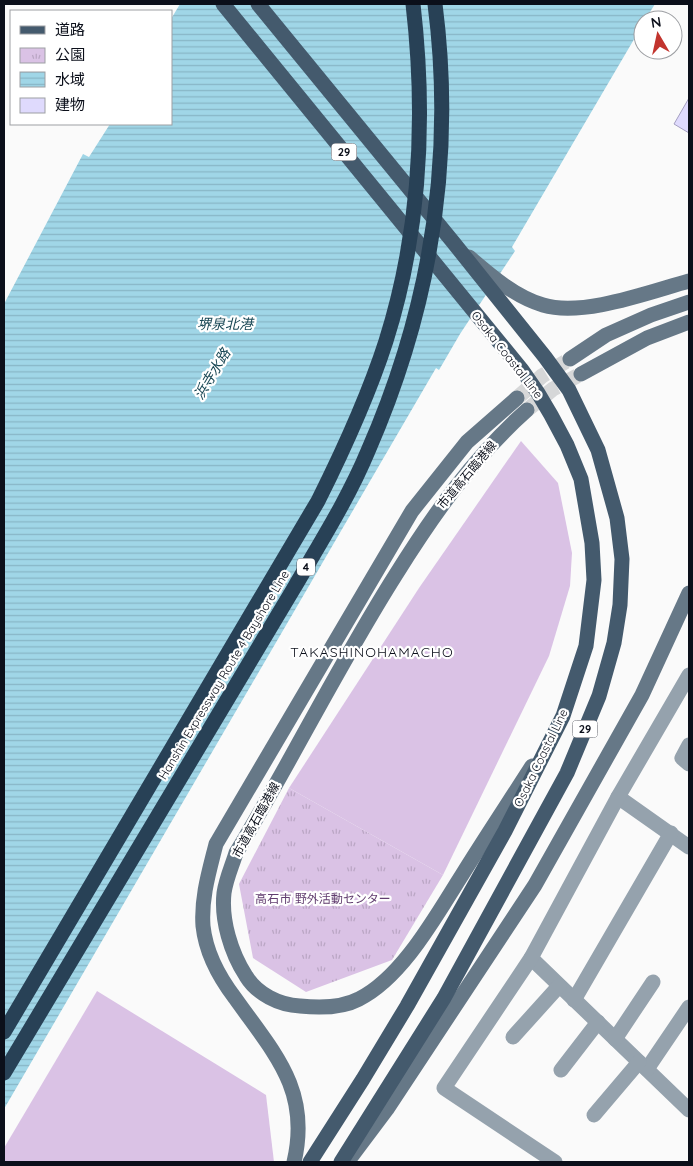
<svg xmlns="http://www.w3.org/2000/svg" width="693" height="1166" font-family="Quicksand,'Noto Sans JP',sans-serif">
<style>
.green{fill:#dac2e5}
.park{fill:url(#park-tufts)}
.water{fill:url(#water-rules)}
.building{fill:#dfdafd;stroke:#a5a0c1}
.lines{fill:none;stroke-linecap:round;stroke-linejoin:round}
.secondary-tunnel{stroke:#d6d7d8;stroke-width:15;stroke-dasharray:15 8;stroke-linecap:butt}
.street{stroke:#95a2ad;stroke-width:15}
.secondary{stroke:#667887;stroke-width:15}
.primary{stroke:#445a6d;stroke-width:15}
.highway{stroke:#284156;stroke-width:15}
.labels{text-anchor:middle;stroke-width:4.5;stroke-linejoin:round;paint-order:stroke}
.shield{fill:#fff;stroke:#54575f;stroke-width:1}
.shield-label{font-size:11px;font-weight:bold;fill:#0b0f1a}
.street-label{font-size:12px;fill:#0b0f1a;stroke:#fff}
.park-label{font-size:12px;fill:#613d6f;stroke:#fff}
.water-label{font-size:14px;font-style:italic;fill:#1a4855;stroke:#fff}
.neighbourhood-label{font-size:14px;letter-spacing:1px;fill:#0b0f1a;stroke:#fff}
</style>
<defs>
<pattern id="park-tufts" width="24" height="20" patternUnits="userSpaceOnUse" patternTransform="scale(1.25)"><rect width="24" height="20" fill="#dac2e5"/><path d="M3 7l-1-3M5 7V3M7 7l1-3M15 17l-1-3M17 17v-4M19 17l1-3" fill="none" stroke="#baa6c4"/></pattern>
<pattern id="water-rules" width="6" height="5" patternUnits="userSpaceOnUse" patternTransform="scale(1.25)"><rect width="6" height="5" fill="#a0d6e7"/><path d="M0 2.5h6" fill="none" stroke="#88b6c6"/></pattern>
</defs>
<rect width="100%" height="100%" fill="#fafafa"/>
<g class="green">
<polygon points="521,441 558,483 572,553 570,586 549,656 443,875 289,788 419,588"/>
<polygon points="97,991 266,1095 274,1162 4,1162 4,1148"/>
</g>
<polygon class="park" points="289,788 443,875 392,960 306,992 253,958 239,884"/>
<polygon class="water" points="180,4 191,5 192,4 655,4 645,20 643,20 643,24 512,247 515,251 460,334 439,370 436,368 4,1109 4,304 83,154 89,157 110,124 171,124 171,19"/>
<polygon class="building" points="689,98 689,133 674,124"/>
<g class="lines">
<g class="secondary-tunnel">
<polyline points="517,398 542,376 570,359"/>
<polyline points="527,410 553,389 581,374"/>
</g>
<g class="street">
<polyline points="689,745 682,758 689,764"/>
<polyline points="618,797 689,847"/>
<polyline points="531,958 689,1110"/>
<polyline points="574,1000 671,833"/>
<polyline points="513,1037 559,986"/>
<polyline points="615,1039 653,982"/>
<polyline points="647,1069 689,1007"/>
<polyline points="561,1070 598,1022"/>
<polyline points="594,1115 639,1062"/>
<polyline points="555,1162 444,1088 531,958 618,797 689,675"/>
</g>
<g class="secondary">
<path d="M 469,257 C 490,275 515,297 543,305 C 583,317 649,292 689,281"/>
<polyline points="570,359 606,335 651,315 689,302"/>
<polyline points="581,374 647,338 689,322"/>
<path d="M 527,410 C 473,458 433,515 395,576 C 338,666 291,762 236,853 C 232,866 226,879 224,893 C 221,920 231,953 246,976 C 257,994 279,1005 300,1006 C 319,1008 342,1008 359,999 C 403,977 437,914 462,875 C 485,838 509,802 532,766"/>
<polyline points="351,1157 387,1109 535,885 642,695 689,593"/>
<path d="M 294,1162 C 311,1090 274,1053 235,998 C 219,977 206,954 203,926 C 201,898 209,872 216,844 L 412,511 L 467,442 L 517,398"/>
</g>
<g class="primary">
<polyline points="223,4 522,370 538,393 551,415 567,445 581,479 592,543 594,580 586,646 563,716 505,831 407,1006 363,1079 310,1162"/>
<polyline points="258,4 453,242 545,357 569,390 598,450 617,518 622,559 620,605 614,643 599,696 567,773 444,998 341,1162"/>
</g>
<g class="highway">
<path d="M 4,1032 L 318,501 C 344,449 368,397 386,341 C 420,233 426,116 413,4"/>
<path d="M 4,1073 L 294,588 C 320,543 348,499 368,451 C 431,307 455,160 435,4"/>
</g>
</g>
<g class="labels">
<g class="shield">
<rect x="331.5" y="143.5" width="25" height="17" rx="4"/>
<rect x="297" y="558.5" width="18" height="17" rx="4"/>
<rect x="572.5" y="720.5" width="25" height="17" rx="4"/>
</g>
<g class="shield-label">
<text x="344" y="156">29</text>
<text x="306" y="571">4</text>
<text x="585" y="733">29</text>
</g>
<g class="street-label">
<text transform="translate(507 355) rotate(52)" y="4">Osaka Coastal Line</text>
<text transform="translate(467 475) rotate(-50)" y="4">市道高石臨港線</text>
<text transform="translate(224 675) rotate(-59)" y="4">Hanshin Expressway Route 4 Bayshore Line</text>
<text transform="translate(541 758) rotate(-64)" y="4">Osaka Coastal Line</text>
<text transform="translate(256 820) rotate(-61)" y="4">市道高石臨港線</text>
</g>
<g class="park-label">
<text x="323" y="903">高石市 野外活動センター</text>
</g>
<g class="water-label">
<text x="225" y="329">堺泉北港</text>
<text transform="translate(212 374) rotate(-59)" y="5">浜寺水路</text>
</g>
<g class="neighbourhood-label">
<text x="372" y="657">TAKASHINOHAMACHO</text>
</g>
</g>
<rect width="693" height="1166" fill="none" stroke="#0b0f1a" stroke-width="10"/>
<rect x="10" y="10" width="162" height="115" fill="#ffffff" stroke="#9d9fa3"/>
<rect x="20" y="26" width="25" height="8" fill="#445a6d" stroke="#9d9fa3"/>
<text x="55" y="35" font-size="15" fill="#0b0f1a">道路</text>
<rect x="20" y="48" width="25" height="15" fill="url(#park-tufts)" stroke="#9d9fa3"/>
<text x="55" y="60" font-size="15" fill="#0b0f1a">公園</text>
<rect x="20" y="72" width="25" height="15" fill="url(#water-rules)" stroke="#9d9fa3"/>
<text x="55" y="85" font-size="15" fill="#0b0f1a">水域</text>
<rect x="20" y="98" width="25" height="15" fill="#dfdafd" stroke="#9d9fa3"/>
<text x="55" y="110" font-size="15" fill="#0b0f1a">建物</text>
<g transform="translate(658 35) rotate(351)"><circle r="24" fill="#ffffff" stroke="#9d9fa3"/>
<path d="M0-4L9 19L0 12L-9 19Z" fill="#c2342e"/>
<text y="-8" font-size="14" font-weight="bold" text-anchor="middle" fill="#0b0f1a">N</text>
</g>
</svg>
